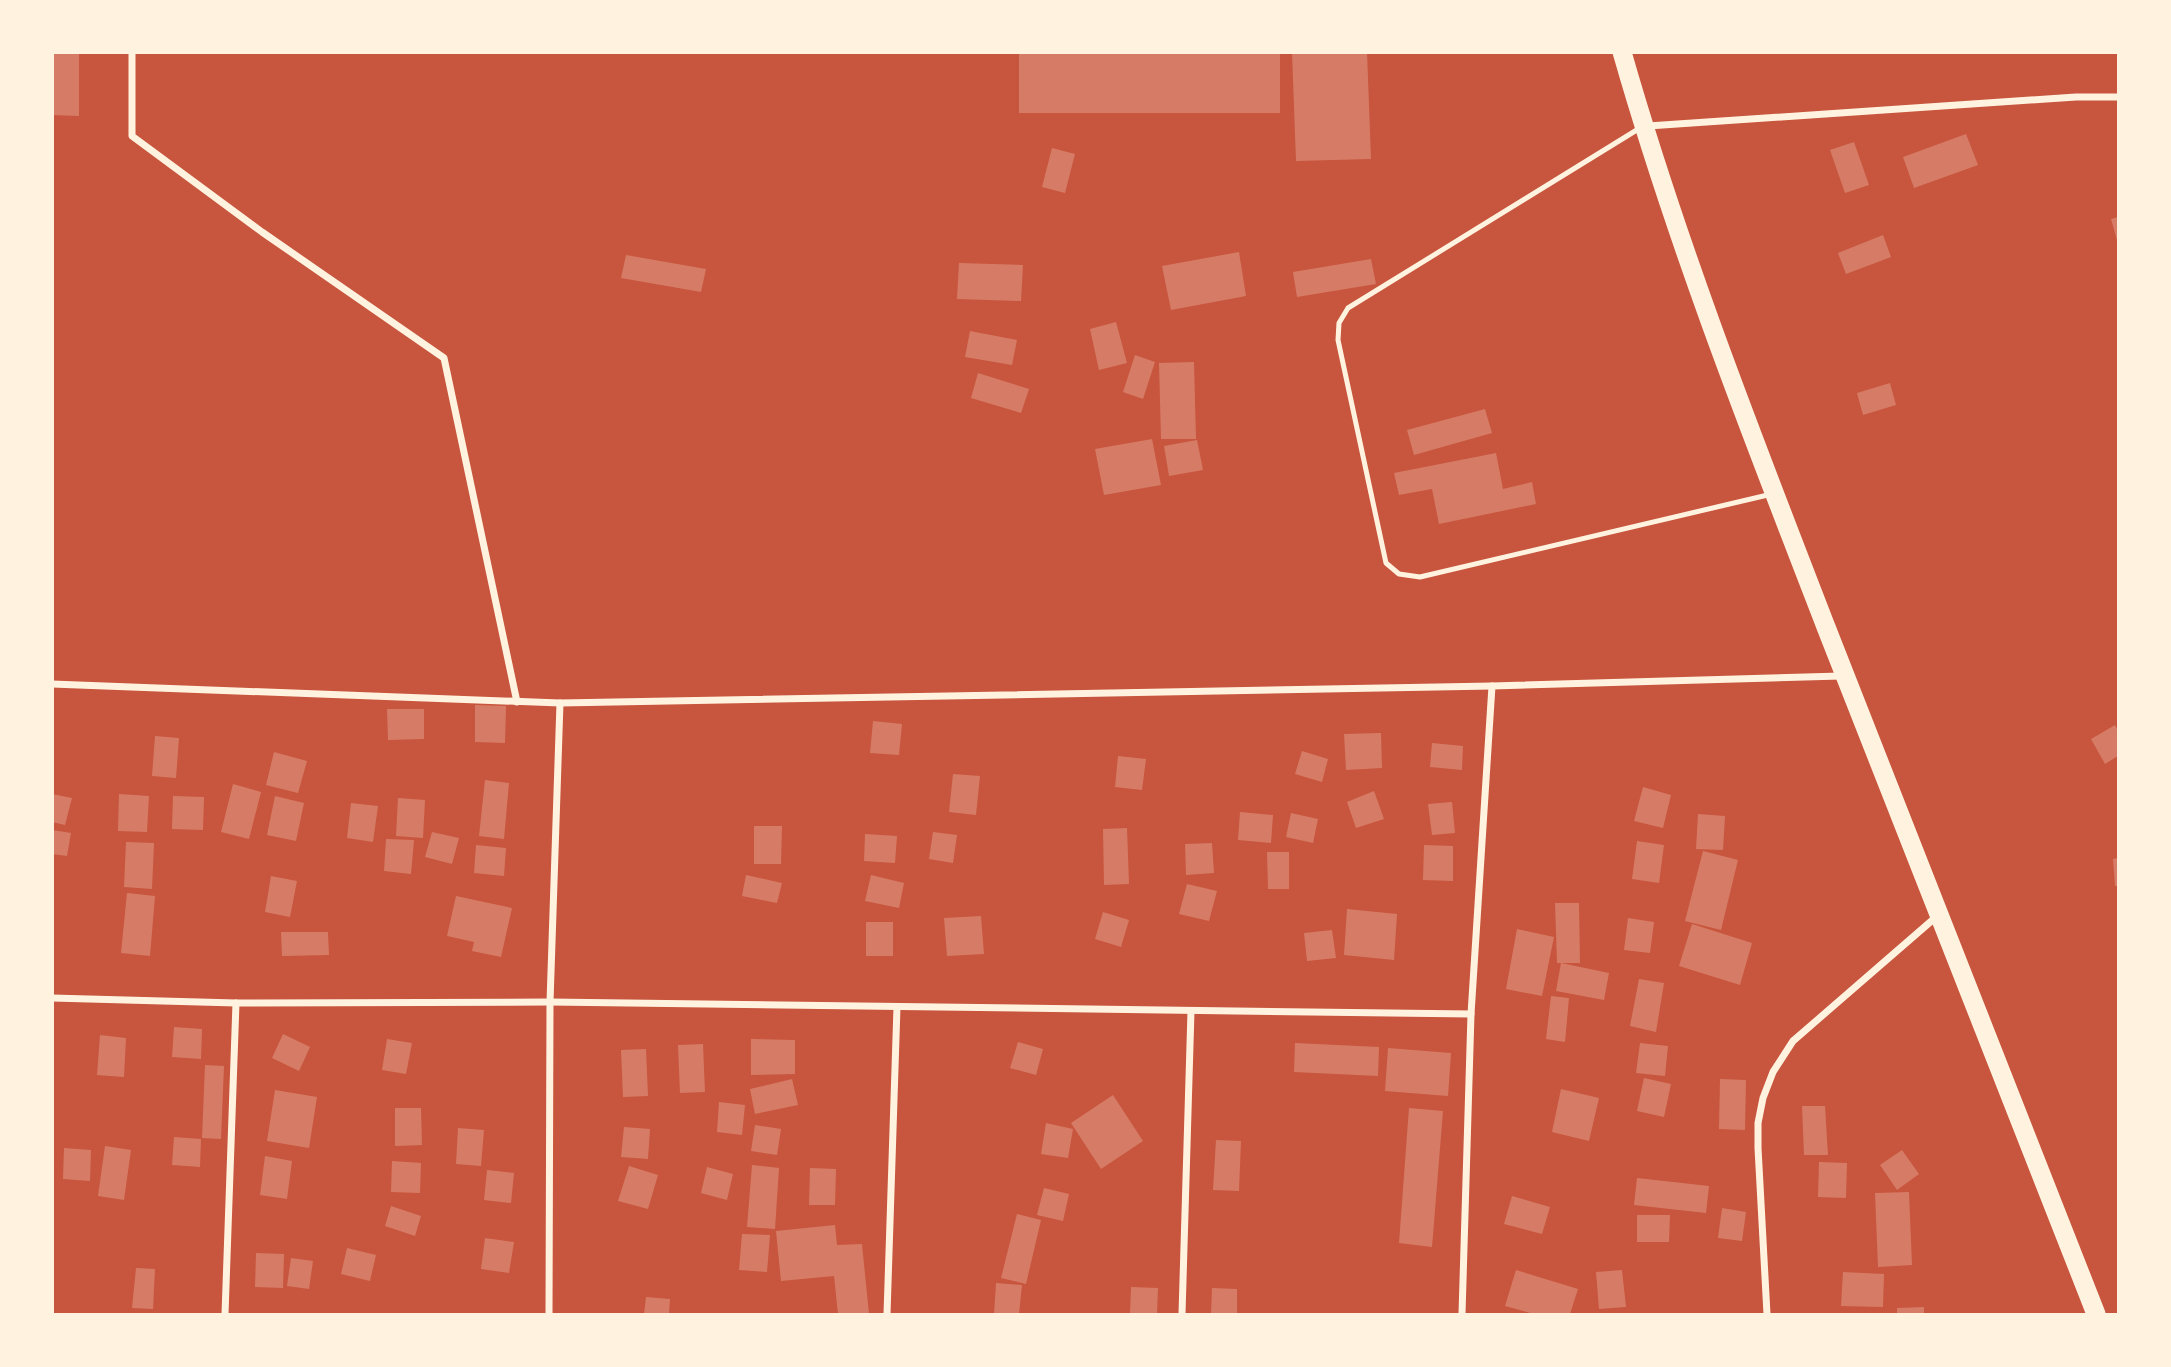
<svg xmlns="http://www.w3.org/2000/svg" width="2171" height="1367" font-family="'Public Sans',sans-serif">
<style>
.building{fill:#d67c66}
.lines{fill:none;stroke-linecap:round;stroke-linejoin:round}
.service{stroke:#fff3e0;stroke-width:5}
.minor{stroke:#fff3e0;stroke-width:7}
.trunk{stroke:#fff3e0;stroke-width:19}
</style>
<rect width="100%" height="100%" fill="#c8553d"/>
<g class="building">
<polygon points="52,52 79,52 79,116 52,115"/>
<rect x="1019" y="52" width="261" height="61"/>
<polygon points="1292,52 1367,52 1371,159 1296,161"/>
<polygon points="1966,134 1978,165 1914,188 1903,157"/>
<polygon points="1854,142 1869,185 1845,193 1830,150"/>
<polygon points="1052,148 1075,154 1065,193 1042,187"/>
<polygon points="2118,217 2118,244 2111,219"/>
<polygon points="1883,235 1891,257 1846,274 1838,253"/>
<polygon points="1239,252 1246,296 1171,310 1162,266"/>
<polygon points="626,255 706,269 701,292 621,278"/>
<polygon points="1371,259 1376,284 1297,297 1293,272"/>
<polygon points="959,263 1023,265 1021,301 957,299"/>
<polygon points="1116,322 1127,363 1099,370 1090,329"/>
<polygon points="970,331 1017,340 1012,365 965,357"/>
<polygon points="1135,355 1155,362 1143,399 1123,392"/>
<polygon points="1194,362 1196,439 1161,439 1159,363"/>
<polygon points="978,373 1029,389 1021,413 971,398"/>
<polygon points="1890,383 1896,405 1863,415 1857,393"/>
<polygon points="1485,409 1492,433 1414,455 1407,430"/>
<polygon points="1152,439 1161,485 1104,495 1095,449"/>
<polygon points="1197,440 1203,470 1169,476 1164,446"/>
<polygon points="1496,453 1503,489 1532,482 1536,504 1439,524 1432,489 1399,495 1394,473"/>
<polygon points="475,705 506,706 505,743 475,742"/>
<polygon points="387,709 424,709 424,739 388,740"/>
<polygon points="873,721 902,724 899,755 870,753"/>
<polygon points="2115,725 2118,731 2118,756 2105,764 2091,739"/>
<polygon points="1381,733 1382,768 1346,770 1344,734"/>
<polygon points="155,736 179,738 176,778 152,776"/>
<polygon points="1432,743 1463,746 1462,770 1430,767"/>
<polygon points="1302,751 1328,759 1322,782 1295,774"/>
<polygon points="274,752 307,761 298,793 266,785"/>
<polygon points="1118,756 1146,759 1142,790 1115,787"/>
<polygon points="953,774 980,776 976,815 949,812"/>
<polygon points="485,780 509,783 504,839 479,836"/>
<polygon points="233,784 261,792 249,839 221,832"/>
<polygon points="1643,787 1671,795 1663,828 1634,821"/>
<polygon points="1374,791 1384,819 1356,828 1347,802"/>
<polygon points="52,794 72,798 65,825 52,822"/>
<polygon points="119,794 149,796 147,832 118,831"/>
<polygon points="173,796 204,797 203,830 172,829"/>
<polygon points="275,796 304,803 296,841 267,835"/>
<polygon points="398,798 425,800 423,838 396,836"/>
<polygon points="1452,802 1455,833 1432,835 1428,804"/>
<polygon points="351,803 378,806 373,842 347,838"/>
<polygon points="1240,812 1273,815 1271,843 1238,840"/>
<polygon points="1291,813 1318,819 1313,843 1286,837"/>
<polygon points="1698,814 1725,816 1723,850 1696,849"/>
<polygon points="754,826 782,826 781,864 754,864"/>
<polygon points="1127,828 1129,884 1104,885 1103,829"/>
<polygon points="52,830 71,833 67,856 52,854"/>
<polygon points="432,832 459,838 452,864 425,857"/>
<polygon points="933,832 957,835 953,863 929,859"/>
<polygon points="865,834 897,836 895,863 864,861"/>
<polygon points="386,839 414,840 411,874 384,871"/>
<polygon points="1637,841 1664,845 1659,883 1632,879"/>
<polygon points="126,842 154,843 152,889 124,887"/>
<polygon points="1212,843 1214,873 1186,875 1185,844"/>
<polygon points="476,845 506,848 504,876 474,873"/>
<polygon points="1424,845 1453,846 1453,881 1423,880"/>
<polygon points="1703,851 1738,860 1721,930 1685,921"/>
<polygon points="1267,852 1289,852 1289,889 1268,889"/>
<polygon points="2118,858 2118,886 2115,886 2113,859"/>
<polygon points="746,875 782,883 777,903 742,896"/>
<polygon points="871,875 904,883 899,908 865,901"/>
<polygon points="271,876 297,881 290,917 265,912"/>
<polygon points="1187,884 1217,891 1209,921 1179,914"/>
<polygon points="127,893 155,896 150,956 121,953"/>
<polygon points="456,896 512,908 501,957 472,951 474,942 447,936"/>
<polygon points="1555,903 1579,903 1580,963 1557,963"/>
<polygon points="1347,909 1397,914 1394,960 1344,955"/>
<polygon points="1103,912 1129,920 1121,947 1095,939"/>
<polygon points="981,916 984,954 947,956 944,918"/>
<polygon points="1628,918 1654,922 1650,953 1624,950"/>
<rect x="866" y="922" width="27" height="34"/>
<polygon points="1692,924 1752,943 1740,985 1679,966"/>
<polygon points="1517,929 1554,937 1542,996 1506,989"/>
<polygon points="1332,930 1336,958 1307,961 1304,933"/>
<polygon points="281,932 328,932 329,955 282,956"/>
<polygon points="1561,963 1609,973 1604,1000 1556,991"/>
<polygon points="1639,979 1664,983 1656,1032 1630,1026"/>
<polygon points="1551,996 1569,998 1565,1042 1546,1039"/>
<polygon points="174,1027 202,1029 201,1059 172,1057"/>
<polygon points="283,1034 310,1047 299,1071 272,1058"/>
<polygon points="100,1035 126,1038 124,1077 97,1075"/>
<polygon points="387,1039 412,1043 406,1074 382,1070"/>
<polygon points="751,1039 795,1040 795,1074 751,1075"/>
<polygon points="1018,1042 1043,1049 1036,1075 1010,1068"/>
<polygon points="1295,1043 1379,1047 1378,1076 1294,1072"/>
<polygon points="1640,1043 1668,1046 1665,1076 1636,1073"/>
<polygon points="703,1044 705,1092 680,1093 678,1045"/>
<polygon points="1388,1048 1451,1053 1448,1096 1385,1091"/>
<polygon points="646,1049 648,1096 623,1097 621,1050"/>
<polygon points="205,1065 224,1066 221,1139 202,1138"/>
<polygon points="1644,1078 1671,1084 1664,1117 1637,1111"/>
<polygon points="792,1079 798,1105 755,1114 750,1089"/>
<polygon points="1720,1079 1746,1080 1745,1130 1719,1129"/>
<polygon points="1561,1089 1599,1098 1589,1141 1552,1132"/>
<polygon points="275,1090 317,1097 309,1148 267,1141"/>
<polygon points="1113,1095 1143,1141 1101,1169 1071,1123"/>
<polygon points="719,1102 745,1105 742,1135 717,1132"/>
<polygon points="1802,1106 1825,1106 1828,1155 1804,1155"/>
<polygon points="395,1108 421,1108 422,1145 395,1146"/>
<polygon points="1409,1108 1443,1111 1432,1247 1399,1243"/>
<polygon points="1046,1123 1073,1129 1068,1158 1041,1154"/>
<polygon points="755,1125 781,1129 777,1155 751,1151"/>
<polygon points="624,1127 650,1129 648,1159 621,1157"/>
<polygon points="458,1128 484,1130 481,1166 456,1164"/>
<polygon points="174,1137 201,1139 200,1167 172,1165"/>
<polygon points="1216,1140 1241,1141 1239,1191 1213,1190"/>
<polygon points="105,1146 131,1150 124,1200 98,1196"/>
<polygon points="64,1148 91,1150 90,1181 63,1179"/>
<polygon points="1902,1150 1919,1174 1897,1190 1880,1165"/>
<polygon points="265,1156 292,1161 287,1199 260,1195"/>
<polygon points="392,1161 421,1163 420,1193 391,1192"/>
<polygon points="1819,1162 1847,1163 1846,1198 1818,1197"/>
<polygon points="752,1165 779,1168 775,1229 747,1227"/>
<polygon points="629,1166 658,1175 648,1209 618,1201"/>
<polygon points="707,1167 733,1174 727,1200 701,1193"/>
<polygon points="810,1168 836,1169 835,1205 809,1205"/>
<polygon points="487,1170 514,1173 511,1203 484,1200"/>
<polygon points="1637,1178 1709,1186 1706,1213 1634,1205"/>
<polygon points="1044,1188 1069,1194 1063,1221 1037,1215"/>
<polygon points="1909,1192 1912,1265 1878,1267 1875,1193"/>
<polygon points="1512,1196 1550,1207 1542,1234 1504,1224"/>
<polygon points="391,1206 421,1216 415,1236 385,1226"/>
<polygon points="1722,1208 1746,1212 1742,1241 1718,1238"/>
<polygon points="1017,1214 1041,1220 1026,1284 1001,1278"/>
<polygon points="1637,1215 1670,1215 1669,1242 1637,1242"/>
<polygon points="835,1225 837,1245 862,1244 869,1314 838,1314 834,1276 781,1281 776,1231"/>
<polygon points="742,1234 770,1235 767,1272 739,1270"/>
<polygon points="485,1238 514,1242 509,1273 481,1269"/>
<polygon points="347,1248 376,1255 370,1281 341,1274"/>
<polygon points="256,1253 284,1254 283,1288 255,1287"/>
<polygon points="291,1258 313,1261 309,1289 287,1286"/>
<polygon points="136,1268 155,1269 153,1309 132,1308"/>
<polygon points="1516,1270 1578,1289 1570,1314 1534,1314 1505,1306"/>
<polygon points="1622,1270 1626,1307 1599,1309 1596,1272"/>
<polygon points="1843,1272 1884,1274 1883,1307 1841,1306"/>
<polygon points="996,1283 1022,1285 1019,1314 994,1314"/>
<polygon points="1131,1287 1158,1288 1157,1314 1130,1314"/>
<polygon points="1212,1288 1237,1289 1237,1314 1211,1314"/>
<polygon points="646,1297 670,1299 669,1314 644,1314"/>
<polygon points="1924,1307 1924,1314 1897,1314 1897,1308"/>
</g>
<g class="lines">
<polyline class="service" points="1640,128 1348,308 1339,323 1338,340 1386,563 1399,574 1420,577 1772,494"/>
<g class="minor">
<polyline points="132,52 132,136 262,232 444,358 517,702"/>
<polyline points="1648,126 2076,97 2118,97"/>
<polyline points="52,684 560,703 1492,686 1841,676"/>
<polyline points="52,998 236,1003 550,1002 1471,1014"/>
<polyline points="225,1314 236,1003"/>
<polyline points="549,1314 550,1002 560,703"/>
<polyline points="887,1314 897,1007"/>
<polyline points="1182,1314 1191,1011"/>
<polyline points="1462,1314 1471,1014 1492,686"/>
<polyline points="1767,1314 1758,1148 1758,1123 1763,1098 1773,1072 1793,1041 1936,917"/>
</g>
<path class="trunk" d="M 1622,52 C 1678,248 1753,438 1826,627 C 1916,856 2006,1085 2096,1314"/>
</g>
<rect width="2171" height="1367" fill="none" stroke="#fff3e0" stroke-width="108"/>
</svg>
